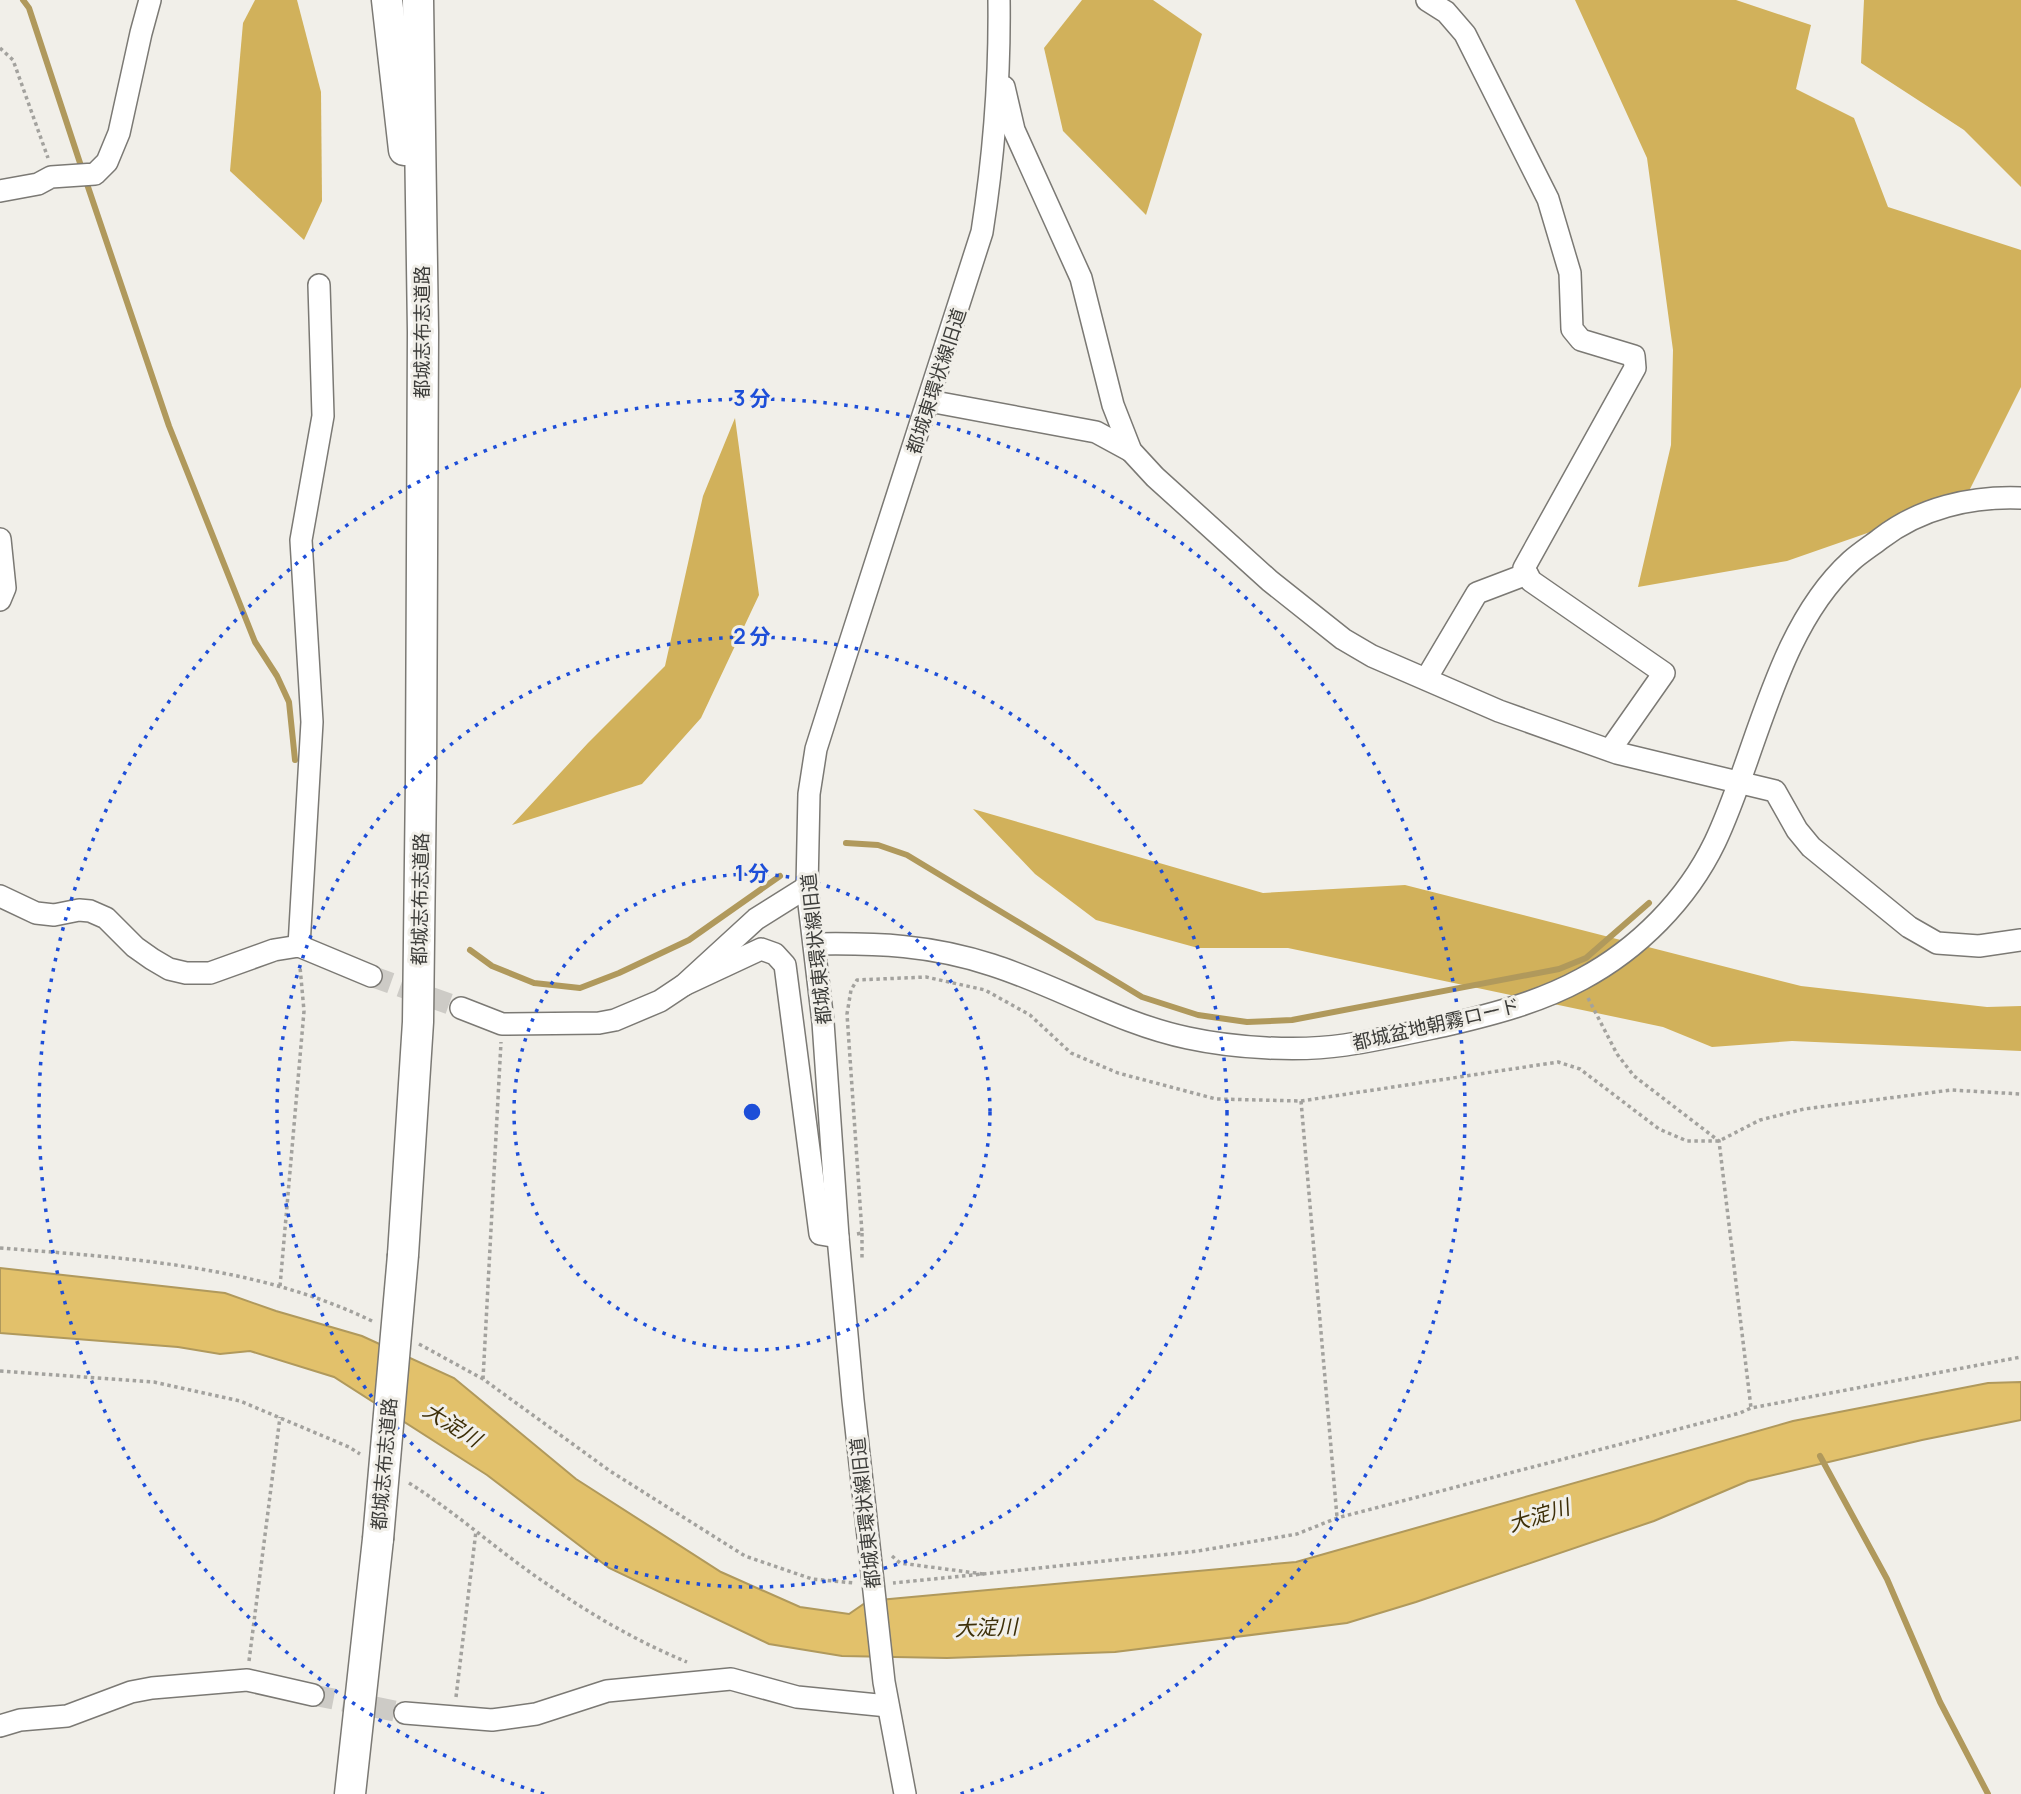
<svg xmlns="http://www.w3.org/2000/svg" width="2021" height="1794" font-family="Manrope,'Noto Sans JP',sans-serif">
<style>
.forest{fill:#d1b15b}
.water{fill:#e2c16b;stroke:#b0995c;stroke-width:2}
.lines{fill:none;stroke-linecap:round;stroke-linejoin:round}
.stream{stroke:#b0995c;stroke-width:6}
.minor-tunnel{stroke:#cdcbc6;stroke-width:21;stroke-dasharray:21 10;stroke-linecap:butt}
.minor-casing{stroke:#7b7974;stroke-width:24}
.highway-casing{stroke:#7b7974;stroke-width:33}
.path{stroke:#a3a29e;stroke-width:3.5;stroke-dasharray:3.5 3.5;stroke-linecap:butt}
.minor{stroke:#fff;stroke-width:21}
.highway{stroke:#fff;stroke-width:30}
.highway-bridge-casing{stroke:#7b7974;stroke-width:33;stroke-linecap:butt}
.highway-bridge{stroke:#fff;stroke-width:30}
.ring{fill:none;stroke:#1d4ed8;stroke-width:3.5;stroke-dasharray:3.5 7}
.labels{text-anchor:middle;stroke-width:6;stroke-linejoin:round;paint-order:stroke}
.street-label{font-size:19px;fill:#3d3d3a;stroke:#f1efe9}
.water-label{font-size:21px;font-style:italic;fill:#3d2f08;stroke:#f1efe9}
.centre{fill:#1d4ed8;stroke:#f1efe9;stroke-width:3.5}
.ring-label{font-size:21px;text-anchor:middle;font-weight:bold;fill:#1d4ed8;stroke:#f1efe9;stroke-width:6;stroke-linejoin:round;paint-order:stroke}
</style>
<rect width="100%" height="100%" fill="#f1efe9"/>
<g class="forest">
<polygon points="255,0 297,0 321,92 322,201 304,240 230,171 243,23"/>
<polygon points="1082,0 1153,0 1202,34 1146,215 1063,131 1044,48"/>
<polygon points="1575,0 1736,0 1811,25 1796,89 1854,118 1888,207 2021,250 2021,387 1965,499 1787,561 1638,587 1671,445 1673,350 1647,158"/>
<polygon points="1864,0 2021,0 2021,187 1964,130 1861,63"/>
<polygon points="735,418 759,595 701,718 642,784 512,825 588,743 665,666 703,496"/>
<polygon points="973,809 1263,893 1405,885 1801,986 1987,1007 2021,1006 2021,1051 1792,1041 1712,1047 1663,1027 1288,948 1198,948 1096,920 1035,874"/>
</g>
<polygon class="water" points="0,1268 225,1293 276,1311 362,1336 454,1378 576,1479 721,1572 800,1607 849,1614 868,1601 1296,1562 1793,1421 1988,1383 2021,1382 2021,1420 1922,1440 1748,1481 1654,1521 1416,1602 1347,1623 1115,1652 947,1658 842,1656 769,1644 609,1568 487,1475 334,1377 250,1351 220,1354 178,1347 0,1333"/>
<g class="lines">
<g class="stream">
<polyline points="23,0 29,8 81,166"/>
<polyline points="87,184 169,426 255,642 277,676 289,702 295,760"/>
<polyline points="846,843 878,845 907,855 1142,997 1198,1015 1247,1022 1292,1020 1559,969 1586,958 1649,903"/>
<polyline points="470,950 492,966 534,983 580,988 619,973 689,940 780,876"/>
<polyline points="1820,1456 1887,1579 1940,1702 1988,1794"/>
</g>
<g class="minor-tunnel">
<polyline points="371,976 461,1008"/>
<polyline points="313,1695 405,1713"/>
</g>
<g class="minor-casing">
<g id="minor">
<polyline points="1427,0 1446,12 1465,34 1548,199 1570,273 1572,329 1581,340 1634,356 1635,368 1524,568 1531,581 1664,673 1610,750"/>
<polyline points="1004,87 1014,130 1081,278 1113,405 1131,451 1155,477 1270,581 1343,639 1372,656 1499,711 1617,753 1775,791 1797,830 1811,847 1909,927 1937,943 1979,946 2021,940"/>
<polyline points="0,191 38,184 51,177 95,174 107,162 119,133 141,33 150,0"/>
<polyline points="929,401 1096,432 1131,451"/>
<polyline points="0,539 5,588 0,600"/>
<polyline points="1426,679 1477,593 1527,574"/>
<polyline points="0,896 36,913 54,915 79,910 90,911 106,918 135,947 152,959 169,969 186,973 210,973 274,950 299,946 371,976"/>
<path d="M 815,944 C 878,943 931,945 992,965 C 1058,986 1120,1024 1188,1038 C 1234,1048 1298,1052 1345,1045 C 1379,1040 1414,1032 1447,1025 C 1494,1014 1540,1002 1582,979 C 1638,949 1687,900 1715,842 C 1757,754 1776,629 1851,561 C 1860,553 1871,546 1880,539 C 1920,508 1971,496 2021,498"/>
<polyline points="299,946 312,722 301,540 323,416 319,285"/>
<polyline points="684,985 761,949 775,954 785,965 820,1234 838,1237"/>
<polyline points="461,1008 502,1024 599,1023 615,1020 660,1001 684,985 756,919 807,887"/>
<polyline points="405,1713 492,1720 536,1714 607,1691 731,1679 797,1697 888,1706"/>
<polyline points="0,1726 20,1720 67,1716 131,1692 152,1688 247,1680 313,1695"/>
<path d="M 905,1794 L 884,1682 L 853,1400 L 838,1237 L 823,1022 L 807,887 L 809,794 L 816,749 L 835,689 L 982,232 C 994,155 1000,78 999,0"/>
</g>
</g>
<g class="highway-casing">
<g id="highway">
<polyline points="387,0 404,150"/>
<polyline points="403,1255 418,1022 421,779 423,332 418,0"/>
<polyline points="350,1794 378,1539"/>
</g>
</g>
<g class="path">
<polyline points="0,48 13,60 48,158"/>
<polyline points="1588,998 1617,1054 1634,1076 1719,1141 1751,1408"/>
<polyline points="1301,1101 1337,1517"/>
<polyline points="862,1233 862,1260"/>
<polyline points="857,1234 862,1233 847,1014 851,990 857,980 926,977 985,990 1030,1015 1071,1053 1118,1073 1216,1099 1301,1101 1558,1062 1580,1069 1659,1129 1687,1141 1719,1141 1760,1120 1804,1109 1951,1090 2021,1094"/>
<path d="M 0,1248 C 126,1258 258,1265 374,1322"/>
<polyline points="280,1286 304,1011 300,967"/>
<polyline points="419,1344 483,1379 610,1471 745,1556 812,1579 854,1583"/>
<polyline points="0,1371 154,1382 240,1401 349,1447 360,1454"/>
<polyline points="483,1379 501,1042"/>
<path d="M 409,1483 C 457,1513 499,1552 547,1584 C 590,1614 638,1642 687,1662"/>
<polyline points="892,1556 900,1563 983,1574 893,1583"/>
<polyline points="983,1574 1198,1551 1297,1534 1337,1518 1740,1413 1751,1408 2021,1357"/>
<polyline points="249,1661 280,1417"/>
<polyline points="456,1697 476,1531"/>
</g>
<use href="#minor" class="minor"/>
<use href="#highway" class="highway"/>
<g class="highway-bridge-casing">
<polyline id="highway-bridge" points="378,1539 403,1255"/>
</g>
<use href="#highway-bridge" class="highway-bridge"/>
</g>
<g class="ring">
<circle cx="752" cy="1112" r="238"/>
<circle cx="752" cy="1112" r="475"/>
<path d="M544 1794A713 713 0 1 1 960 1794"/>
</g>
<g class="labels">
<g class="street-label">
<text transform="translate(422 332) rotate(-90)" y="7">都城志布志道路</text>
<text transform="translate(936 381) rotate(-72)" y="7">都城東環状線旧道</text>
<text transform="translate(420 899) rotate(-89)" y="7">都城志布志道路</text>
<text transform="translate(816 949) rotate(-96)" y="7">都城東環状線旧道</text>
<text transform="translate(1436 1024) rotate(-13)" y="7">都城盆地朝霧ロード</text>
<text transform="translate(384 1464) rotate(-85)" y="7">都城志布志道路</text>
<text transform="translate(865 1513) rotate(-96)" y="7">都城東環状線旧道</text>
</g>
<g class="water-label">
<text transform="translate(452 1425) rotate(32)" y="7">大淀川</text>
<text transform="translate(1539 1516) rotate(-17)" y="7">大淀川</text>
<text transform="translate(986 1628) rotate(-2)" y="7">大淀川</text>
</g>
</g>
<circle cx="752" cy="1112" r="10" class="centre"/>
<g class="ring-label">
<text x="752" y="406">3 分</text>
<text x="752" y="644">2 分</text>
<text x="752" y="881">1 分</text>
</g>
</svg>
